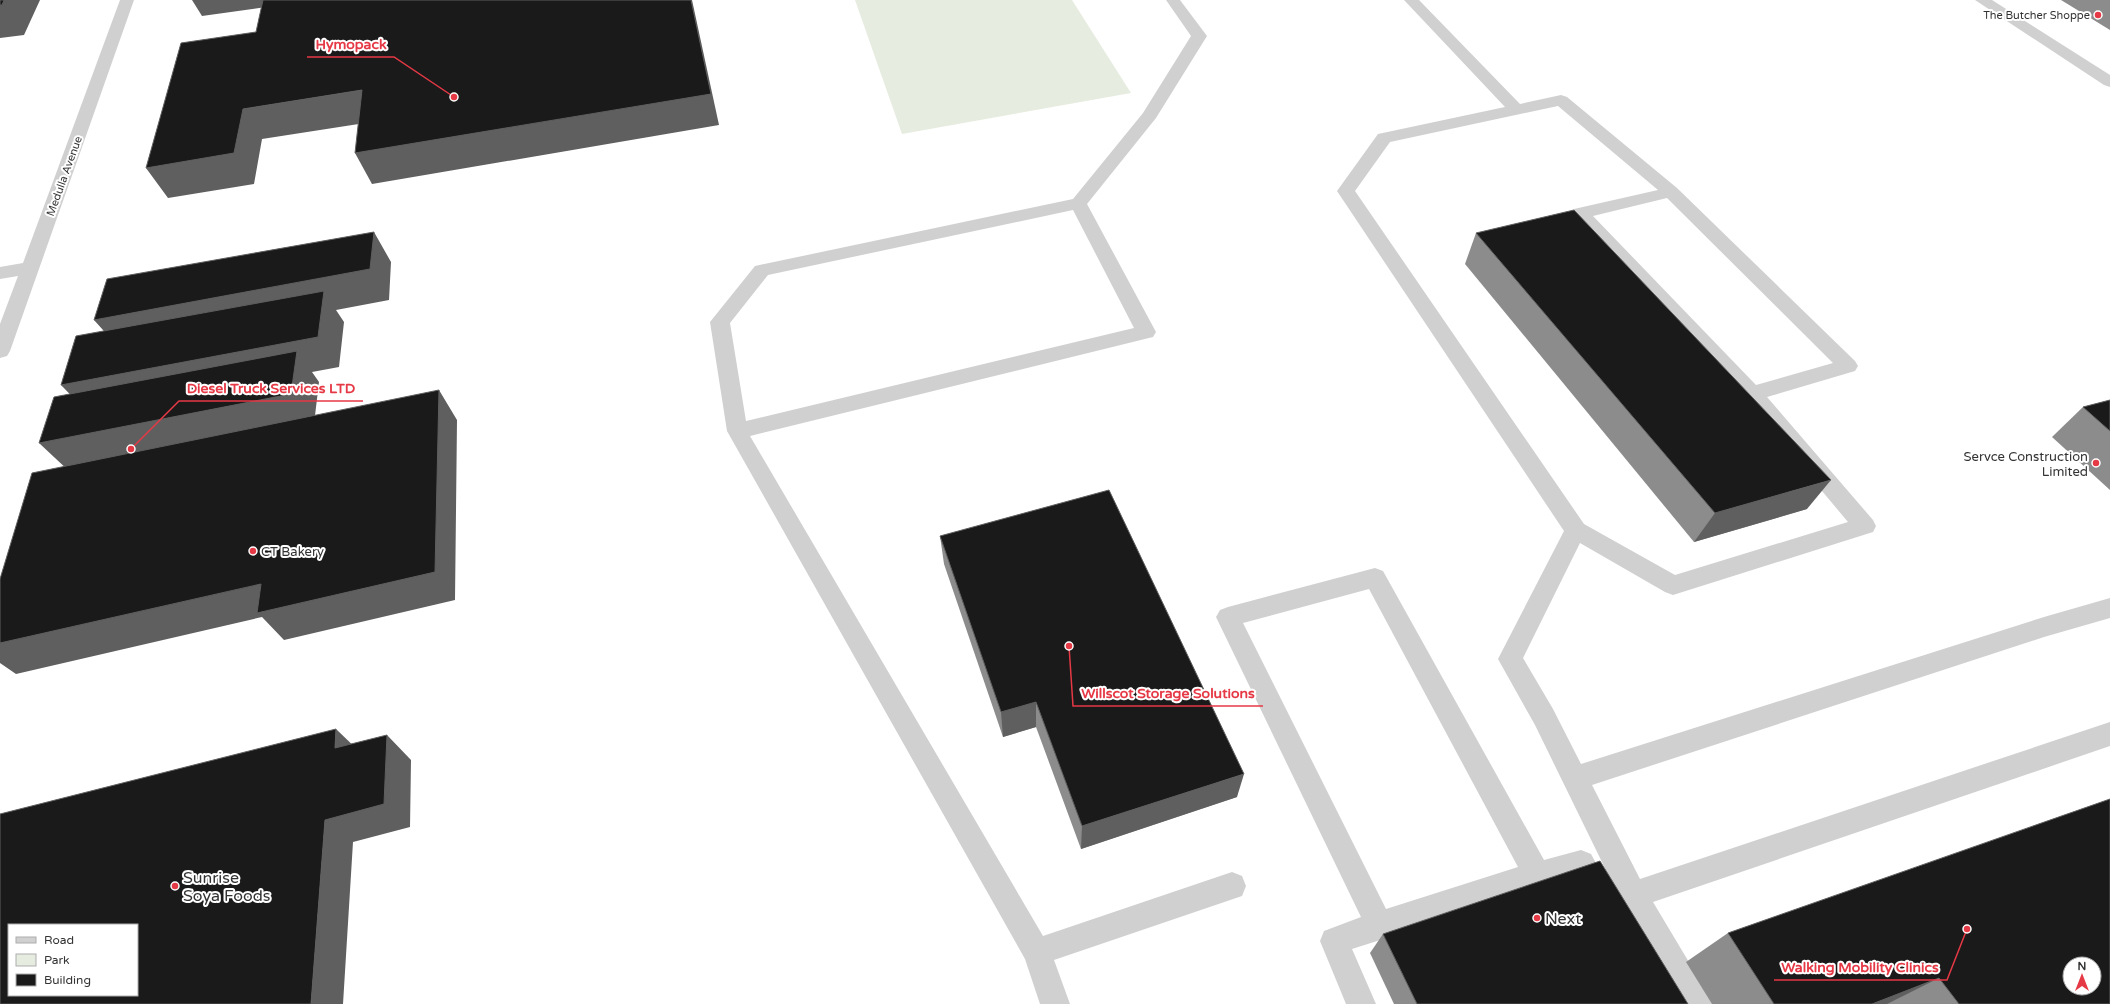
<svg xmlns="http://www.w3.org/2000/svg" width="2110" height="1004" font-family="'Varela Round',sans-serif">
<style>
.green{fill:#e6ecdf}
.lines{fill:none;stroke-linecap:round;stroke-linejoin:round}
.minor{fill:#d0d0d0;fill-rule:evenodd}
.wall{fill:#8c8c8c}
.shaded-wall{fill:#5f5f5f}
.building{fill:#1a1a1a;stroke:#5f5f5f;fill-rule:evenodd}
.poi-dot{fill:#e63946;stroke:#fff;stroke-width:1.5}
.labels{text-anchor:middle;stroke-width:4;stroke-linejoin:round;paint-order:stroke}
.far-poi-label{font-size:11px;fill:#333;stroke:#fff;text-anchor:end}
.far-street-label{font-size:11px;fill:#333;stroke:#fff}
.poi-label{font-size:13px;fill:#333;stroke:#fff;text-anchor:end}
.near-poi-label{font-size:16px;fill:#333;stroke:#fff;text-anchor:start}
.leader{fill:none;stroke:#e63946;stroke-width:1.5}
.callout-dot{fill:#e63946;stroke:#fff;stroke-width:1.5}
.callout-label{font-size:14px;text-anchor:middle;font-weight:bold;fill:#e63946;stroke:#fff;stroke-width:4;stroke-linejoin:round;paint-order:stroke}
</style>
<rect width="100%" height="100%" fill="#fff"/>
<polygon class="green" points="855,0 1072,0 1131,93 902,134"/>
<g class="lines">
<g class="minor">
<polygon points="120,0 134,0 10,351 7,356 0,358 0,324 18,276 0,279 0,267 23,263"/>
<path d="M 1166,0 L 1180,0 L 1207,36 L 1156,118 L 1087,204 L 1156,332 L 1153,337 L 750,436 L 1043,936 L 1232,872 L 1242,876 L 1246,886 L 1242,896 L 1054,960 L 1070,1004 L 1040,1004 L 1025,959 L 727,431 L 710,322 L 755,266 L 1073,199 L 1143,113 L 1191,36 ZM 1073,210 L 1134,328 L 746,421 L 730,323 L 768,275 Z"/>
<path d="M 1404,0 L 1419,0 L 1520,104 L 1561,95 L 1567,97 L 1677,188 L 1855,361 L 1858,366 L 1855,371 L 1767,397 L 1873,520 L 1876,526 L 1873,532 L 1673,595 L 1665,592 L 1580,543 L 1523,658 L 1553,709 L 1581,764 L 2044,617 L 2110,598 L 2110,618 L 2044,637 L 1592,785 L 1640,879 L 2110,722 L 2110,746 L 1653,902 L 1708,994 L 1713,1004 L 1681,1004 L 1623,905 L 1535,725 L 1498,659 L 1564,531 L 1337,191 L 1378,134 L 1505,107 ZM 1558,106 L 1658,190 L 1574,209 L 1571,213 L 1574,217 L 1745,399 L 1848,522 L 1675,575 L 1584,524 L 1355,191 L 1390,142 ZM 1667,198 L 1833,363 L 1756,385 L 1593,216 Z"/>
<polygon points="1975,0 1992,0 2110,75 2110,87 2104,85"/>
<path d="M 1375,568 L 1383,571 L 1544,860 L 1581,850 L 1591,854 L 1612,892 L 1608,902 L 1598,906 L 1588,902 L 1575,878 L 1352,949 L 1376,1004 L 1346,1004 L 1320,941 L 1324,931 L 1361,917 L 1216,617 L 1220,610 L 1228,607 ZM 1369,589 L 1518,867 L 1386,909 L 1243,623 Z"/>
</g>
</g>
<g class="wall">
<polygon points="2061,0 2110,0 2110,30"/>
<polygon points="1476,233 1807,509 1694,542 1465,264"/>
<polygon points="2110,400 2110,490 2052,437 2083,407"/>
<polygon points="940,536 1237,797 1081,849 1036,727 1003,737 944,564"/>
<polygon points="1728,933 2110,1004 1712,1004 1686,962"/>
<polygon points="1383,934 1688,1004 1394,1004 1370,953"/>
</g>
<g class="shaded-wall">
<polygon points="4,0 40,0 24,35 0,38 0,5"/>
<polygon points="192,0 316,0 202,16"/>
<polygon points="691,0 692,0 719,125 372,184 355,153"/>
<polygon points="362,90 378,121 262,139 254,184 168,198 146,168 243,109"/>
<polygon points="374,232 391,262 389,300 336,310 344,322 339,367 312,372 319,382 314,424 70,472 39,443 90,415 61,385 121,350 94,320"/>
<polygon points="439,390 457,420 455,600 284,640 262,617 16,674 0,663 0,643"/>
<polygon points="1831,480 1807,509 1694,542 1715,513"/>
<polygon points="1036,702 1036,727 1003,737 1001,712"/>
<polygon points="336,729 362,754 335,748"/>
<polygon points="387,735 411,760 410,827 353,842 343,1004 311,1004 325,820"/>
<polygon points="1244,774 1237,797 1081,849 1082,826"/>
<polygon points="1939,978 1887,1004 1872,1004"/>
</g>
<g class="building">
<polygon points="0,0 4,0 2,5 0,5"/>
<polygon points="263,0 691,0 711,94 355,153 362,90 243,109 234,153 146,168 181,43 256,32"/>
<polygon points="1574,210 1831,480 1715,513 1476,233"/>
<polygon points="374,232 370,269 94,320 107,279"/>
<polygon points="324,291 318,337 61,385 76,336"/>
<polygon points="297,351 291,394 39,443 54,397"/>
<polygon points="439,390 435,572 257,613 261,584 0,643 0,579 32,473"/>
<polygon points="2110,400 2110,431 2083,407"/>
<polygon points="1109,490 1244,774 1082,826 1036,702 1001,712 940,536"/>
<path d="M 336,729 L 335,748 L 387,735 L 384,804 L 325,820 L 311,1004 L 0,1004 L 0,814 ZM 9,925 L 137,925 L 137,995 L 9,995 Z"/>
<path d="M 2110,799 L 2110,1004 L 1959,1004 L 1939,978 L 1872,1004 L 1774,1004 L 1728,933 ZM 2070,964 L 2094,964 L 2094,988 L 2070,988 Z"/>
<polygon points="1600,861 1688,1004 1417,1004 1383,934"/>
</g>
<g class="poi-dot">
<circle cx="2098" cy="15" r="4"/>
<circle cx="2096" cy="463" r="4"/>
<circle cx="253" cy="551" r="4"/>
<circle cx="175" cy="886" r="4"/>
<circle cx="1537" cy="918" r="4"/>
</g>
<g class="labels">
<g class="far-poi-label">
<text x="2090" y="19">The Butcher Shoppe</text>
</g>
<g class="far-street-label">
<text transform="translate(64 176) rotate(-70)" y="4">Medulla Avenue</text>
</g>
<g class="poi-label">
<text x="2088" y="461">Servce Construction<tspan x="2088" dy="15">Limited</tspan></text>
<text x="261" y="556" text-anchor="start">CT Bakery</text>
</g>
<g class="near-poi-label">
<text x="183" y="883">Sunrise<tspan x="183" dy="18">Soya Foods</tspan></text>
<text x="1545" y="924">Next</text>
</g>
</g>
<path class="leader" d="M454 97L394 57H307M131 449L179 401H363M1069 646L1073 706H1263M1967 929L1947 980H1774"/>
<g class="callout-dot">
<circle cx="454" cy="97" r="4"/>
<circle cx="131" cy="449" r="4"/>
<circle cx="1069" cy="646" r="4"/>
<circle cx="1967" cy="929" r="4"/>
</g>
<g class="callout-label">
<text x="351" y="49">Hymopack</text>
<text x="271" y="393">Diesel Truck Services LTD</text>
<text x="1168" y="698">Willscot Storage Solutions</text>
<text x="1860" y="972">Walking Mobility Clinics</text>
</g>
<rect x="8" y="924" width="130" height="72" fill="#ffffff" stroke="#adadad"/>
<rect x="16" y="937" width="20" height="6" fill="#d0d0d0" stroke="#adadad"/>
<text x="44" y="944" font-size="12" fill="#333333">Road</text>
<rect x="16" y="954" width="20" height="12" fill="#e6ecdf" stroke="#adadad"/>
<text x="44" y="964" font-size="12" fill="#333333">Park</text>
<rect x="16" y="974" width="20" height="12" fill="#1a1a1a" stroke="#adadad"/>
<text x="44" y="984" font-size="12" fill="#333333">Building</text>
<g transform="translate(2082 976)"><circle r="19" fill="#ffffff" stroke="#adadad"/>
<path d="M0-3L7 15L0 10L-7 15Z" fill="#e63946"/>
<text y="-6" font-size="11" font-weight="bold" text-anchor="middle" fill="#333333">N</text>
</g>
</svg>
